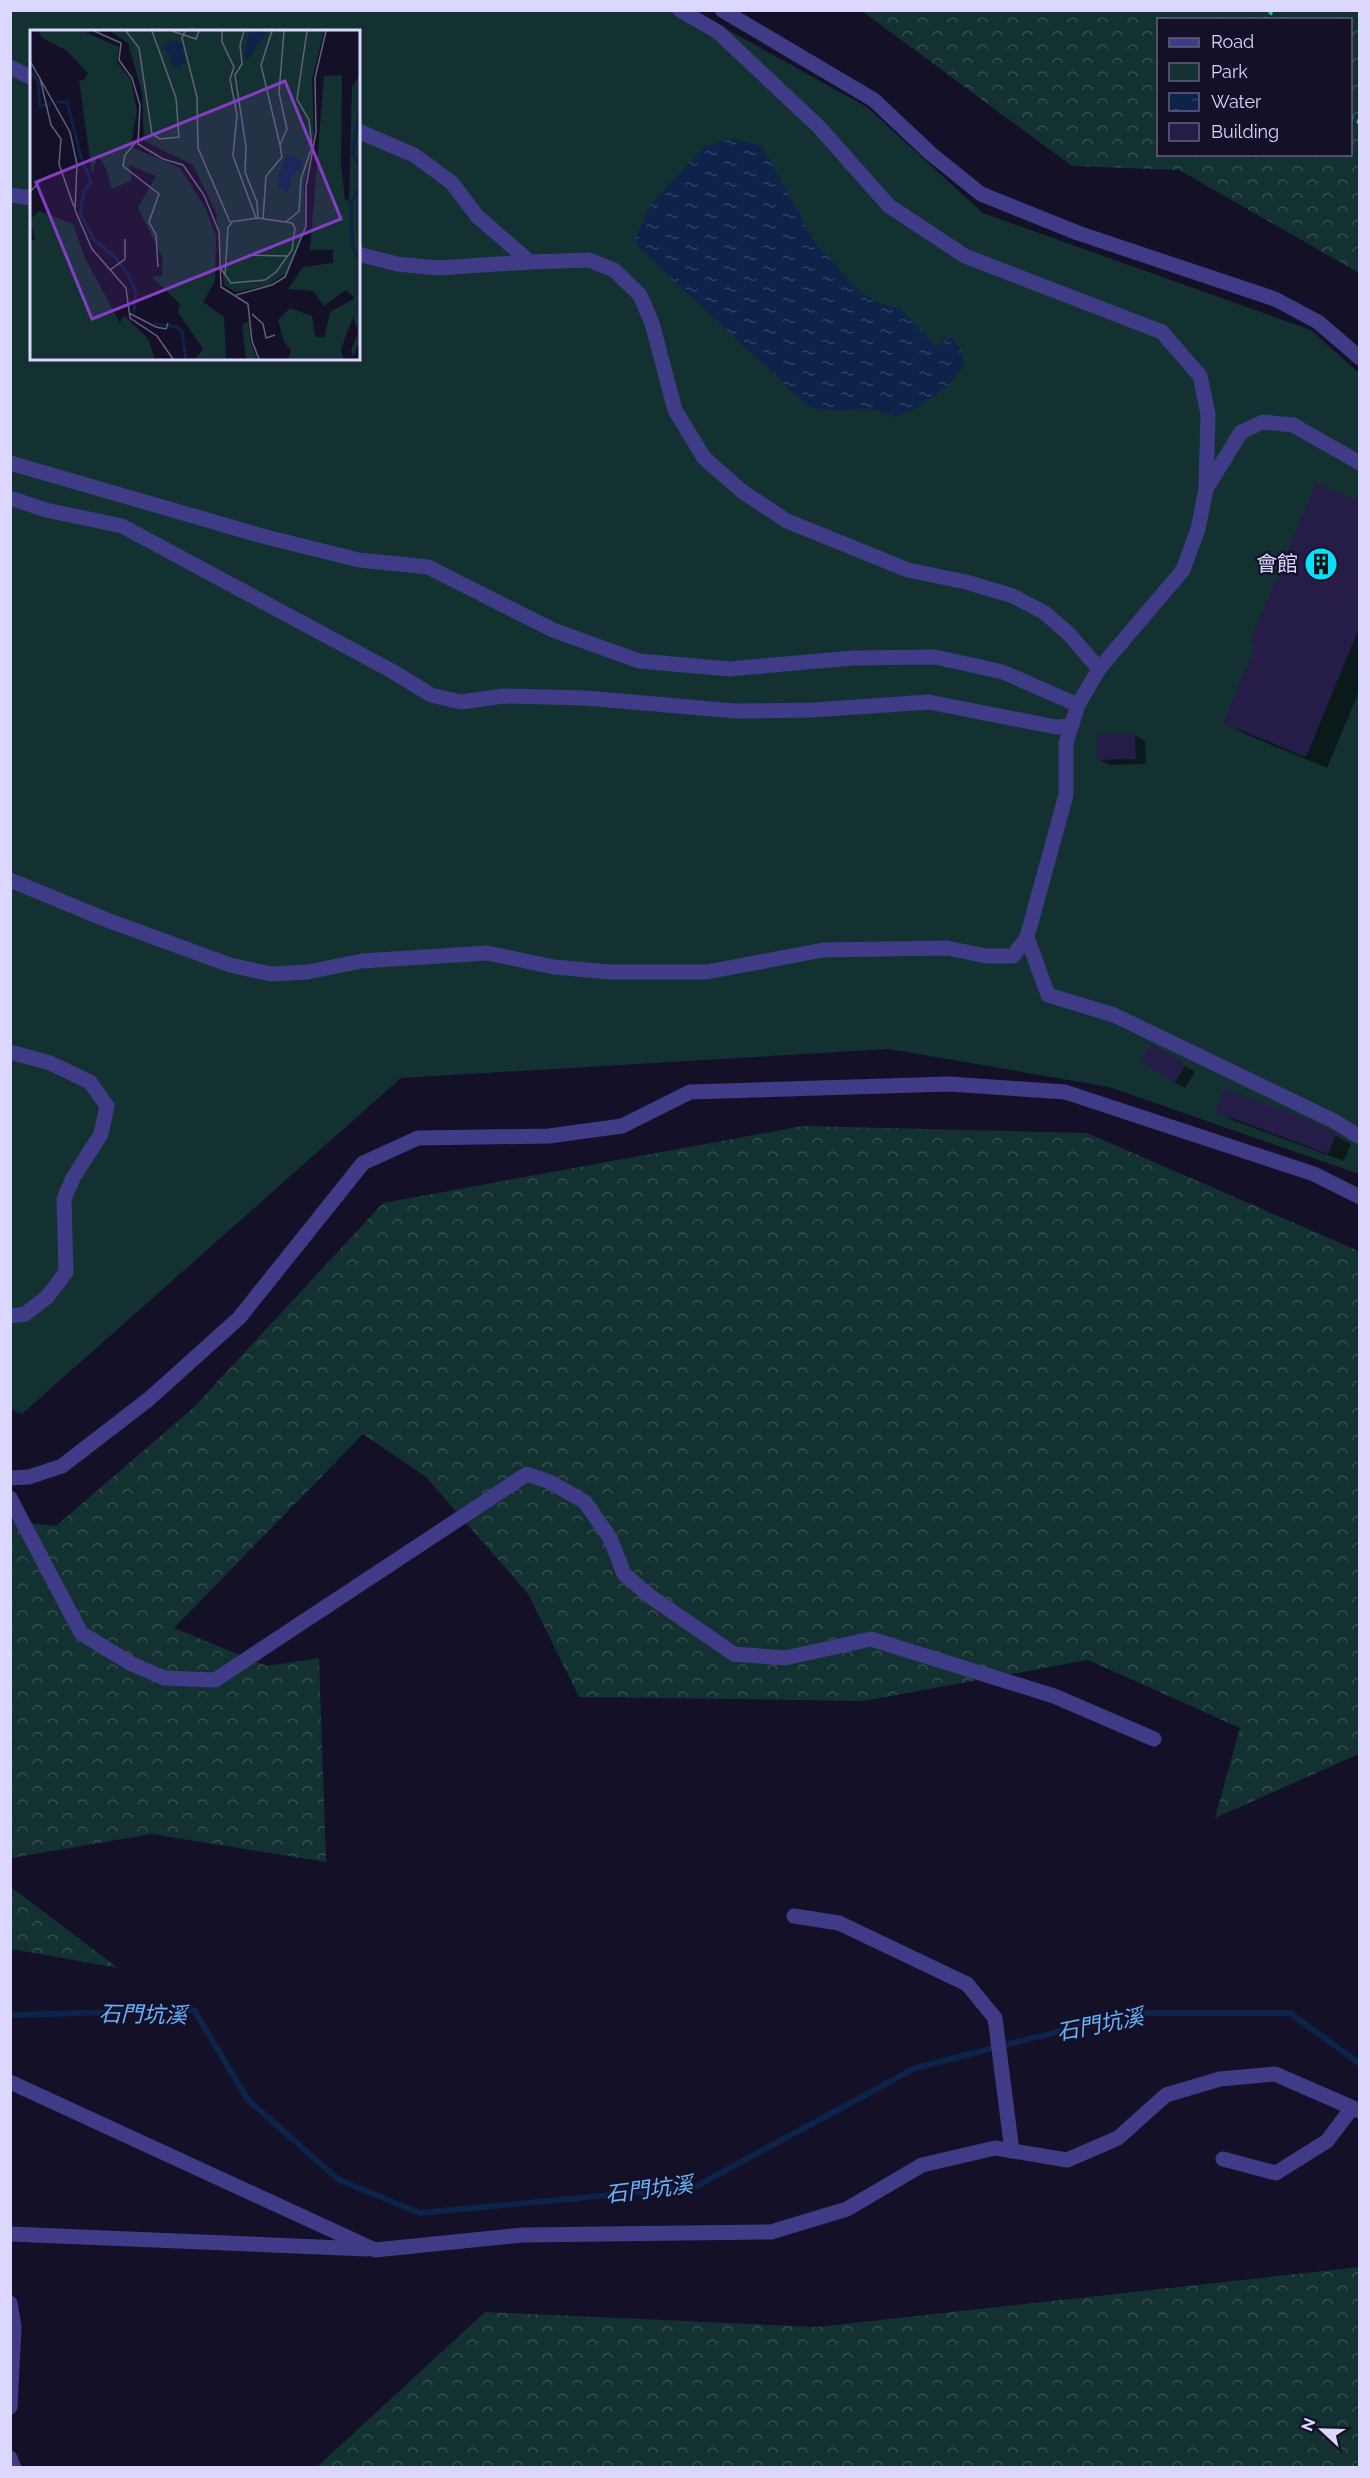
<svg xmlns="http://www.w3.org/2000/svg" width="1370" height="2478" font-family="Raleway,'Noto Sans TC',sans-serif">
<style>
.green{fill:#133131;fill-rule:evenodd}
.forest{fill:url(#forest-crowns);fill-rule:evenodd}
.water{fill:url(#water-ripples)}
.shadow{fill:#0007}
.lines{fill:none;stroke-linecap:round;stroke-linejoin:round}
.stream{stroke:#0d2349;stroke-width:6}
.building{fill:#251c48}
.path{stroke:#31b9b1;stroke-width:4;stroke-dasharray:3 4.5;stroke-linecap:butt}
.minor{stroke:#3f3b86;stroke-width:15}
.labels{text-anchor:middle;stroke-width:4.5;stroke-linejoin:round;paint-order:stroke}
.poi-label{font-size:21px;fill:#dbd7ff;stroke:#141027;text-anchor:end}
.water-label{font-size:22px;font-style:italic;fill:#65b6fe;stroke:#141027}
.inset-river{fill:none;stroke:#0d2349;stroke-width:3}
.inset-road{fill:none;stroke:#64607d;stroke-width:1.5}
.view{fill:#853dc5;fill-opacity:0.15;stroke:#853dc5;stroke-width:3}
.inset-edge{fill:none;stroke:#dbd7ff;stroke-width:3}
</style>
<defs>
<pattern id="forest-crowns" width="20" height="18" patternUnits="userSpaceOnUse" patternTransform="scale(1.5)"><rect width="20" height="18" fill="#133131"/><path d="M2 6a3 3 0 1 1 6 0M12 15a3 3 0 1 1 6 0" fill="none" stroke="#354e50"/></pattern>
<pattern id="water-ripples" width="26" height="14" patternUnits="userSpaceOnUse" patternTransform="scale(1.5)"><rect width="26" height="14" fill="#0d2349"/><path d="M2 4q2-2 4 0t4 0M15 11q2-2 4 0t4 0" fill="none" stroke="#304264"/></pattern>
</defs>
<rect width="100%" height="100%" fill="#141027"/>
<path class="green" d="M 11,11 L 694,11 L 867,107 L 983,213 L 1311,330 L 1359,373 L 1359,1174 L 1109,1087 L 889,1049 L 401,1078 L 22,1414 L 11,1410 ZM 32,32 L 358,32 L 358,358 L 32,358 Z"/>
<g class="forest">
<path d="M 862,11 L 1359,11 L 1359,273 L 1179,170 L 1072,166 ZM 1158,20 L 1350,20 L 1350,154 L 1158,154 Z"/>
<polygon points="803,1126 1087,1133 1359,1251 1359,1754 1215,1818 1240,1728 1088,1660 864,1701 579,1697 528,1594 426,1477 363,1434 174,1628 267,1666 319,1658 326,1862 152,1834 11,1858 11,1521 56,1526 193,1408 383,1203"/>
<polygon points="11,1887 118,1968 11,1949"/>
<polygon points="1359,2267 1359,2467 317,2467 485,2312 817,2327"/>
</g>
<path class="water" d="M 733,138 L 762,146 L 815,243 L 860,292 L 879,303 L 901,309 L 935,346 L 952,337 L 961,350 L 965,363 C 947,392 926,404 895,417 L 869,408 L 840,411 L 809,407 L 641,250 L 635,240 L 650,206 L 683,169 L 705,147 Z"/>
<g class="shadow">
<polygon points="1317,484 1360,502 1360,689 1327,768 1245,734 1225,723 1257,645"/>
<polygon points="1135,735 1145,741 1146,764 1109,765 1099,759 1098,736"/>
<polygon points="1153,1046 1195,1072 1185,1088 1175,1082"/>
<polygon points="1218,1111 1335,1135 1351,1144 1344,1161 1234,1121"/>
</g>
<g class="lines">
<polyline class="stream" points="10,2015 194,2010 248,2100 339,2180 420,2213 695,2187 915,2068 1132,2013 1290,2013 1360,2064"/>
</g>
<g class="building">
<polygon points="1316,483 1359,501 1359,628 1306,757 1223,723 1256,644 1250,642"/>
<polygon points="1135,733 1136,759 1097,760 1097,734"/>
<polygon points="1152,1044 1186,1065 1174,1083 1141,1061"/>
<polygon points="1225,1089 1312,1121 1336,1134 1328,1154 1216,1112"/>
</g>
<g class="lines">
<g class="path">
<polyline points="1265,20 1273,10"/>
<polyline points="1350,118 1360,122"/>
</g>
<g class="minor">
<polyline points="680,10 718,32 819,127 889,206 965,256 1162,332 1200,376 1208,414 1206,486"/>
<polyline points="722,10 874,100 930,153 981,194 1078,233 1275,299 1318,322 1360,358"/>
<polyline points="10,67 32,78"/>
<polyline points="358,131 414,155 452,183 477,216 530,262 589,260 614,270 640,295 652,323 675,410 704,458 743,492 787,521 908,570 966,582 1013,596 1045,613 1069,634 1099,669"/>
<polyline points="10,195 32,198"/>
<polyline points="358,254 397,264 438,268 530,262"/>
<polyline points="10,463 266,537 359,560 428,567 553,630 639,661 729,669 853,658 935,657 1003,672 1078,705"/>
<polyline points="10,498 46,510 122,526 392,671 431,695 461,702 504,696 586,698 735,711 813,710 929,702 1056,727 1071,726"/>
<polyline points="10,880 107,920 230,965 271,974 308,972 362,961 487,953 554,967 609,972 707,972 823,950 947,948 986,956 1013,956 1027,937 1066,795 1066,743 1078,705 1099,669 1183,570 1198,529 1206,489 1241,432 1263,422 1293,425 1360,463"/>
<polyline points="1027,937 1048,995 1114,1015 1334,1121 1360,1137"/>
<polyline points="10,1052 50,1063 90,1082 107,1106 101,1134 73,1178 64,1199 66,1272 47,1297 25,1314 10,1316"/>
<polyline points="10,1478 29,1477 62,1466 149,1399 239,1318 363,1163 418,1138 549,1136 622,1126 690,1092 949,1084 1065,1092 1314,1174 1360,1197"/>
<polyline points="10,1498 81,1633 130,1663 164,1678 215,1680 527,1474 550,1482 585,1502 610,1538 624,1574 651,1597 734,1654 785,1658 871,1639 1054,1696 1154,1739"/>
<polyline points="794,1916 839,1923 967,1984 995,2018 1012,2151"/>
<polyline points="10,2082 375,2250 523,2235 771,2232 847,2209 922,2165 995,2148 1067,2160 1118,2138 1166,2095 1220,2079 1275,2074 1360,2111"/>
<polyline points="1223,2159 1276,2173 1327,2141 1352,2108"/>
<polyline points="10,2234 367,2249"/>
<polyline points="10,2303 14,2327 10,2407"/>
<polyline points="10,2458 14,2468"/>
</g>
</g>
<defs>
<g id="building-disc" transform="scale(1.725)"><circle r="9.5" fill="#04e2fd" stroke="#141027"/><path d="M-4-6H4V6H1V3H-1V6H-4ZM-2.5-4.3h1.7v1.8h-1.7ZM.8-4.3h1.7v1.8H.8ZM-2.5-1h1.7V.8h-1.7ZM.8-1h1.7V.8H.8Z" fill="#111"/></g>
</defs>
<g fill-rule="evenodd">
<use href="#building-disc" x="1321" y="564"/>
</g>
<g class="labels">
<g class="poi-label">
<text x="1298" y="571">會館</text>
</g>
<g class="water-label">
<text transform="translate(143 2014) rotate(1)" y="8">石門坑溪</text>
<text transform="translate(1100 2024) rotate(-11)" y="8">石門坑溪</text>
<text transform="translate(649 2189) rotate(-7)" y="8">石門坑溪</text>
</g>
</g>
<g transform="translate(30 30)">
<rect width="330" height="330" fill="#141027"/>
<path d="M 80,1 L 294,1 L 282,49 L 284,106 L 274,158 L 275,196 L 259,241 L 239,255 L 206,262 L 194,255 L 186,183 L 163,135 L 114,111 L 112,62 L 98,13 Z" fill="#133131"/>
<path d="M 8,1 L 53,1 L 89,17 L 87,32 L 101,50 L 107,80 L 102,109 L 104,118 L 150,138 L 175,177 L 186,206 L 185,251 L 173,272 L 194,287 L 196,329 L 165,329 L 173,319 L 148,282 L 150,274 L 122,247 L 132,246 L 133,228 L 108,178 L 126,146 L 99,135 L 102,150 L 82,159 L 77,141 L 68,125 L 62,143 L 49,50 L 53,51 L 58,43 L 37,21 L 12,8 ZM 330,44 L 330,310 L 323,327 L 321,321 L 328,302 L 323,287 L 311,319 L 313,329 L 258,329 L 261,320 L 254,312 L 248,290 L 260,278 L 282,286 L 285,306 L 294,308 L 300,282 L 325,268 L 316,260 L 294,276 L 283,261 L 258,259 L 273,237 L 303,233 L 303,220 L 280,220 L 294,46 L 312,45 L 311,134 L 315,170 L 319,171 L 322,57 ZM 9,181 L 43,194 L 55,228 L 90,293 L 94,285 L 118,309 L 125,329 L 0,329 L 0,210 L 5,209 L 0,190 ZM 219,291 L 220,310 L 227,329 L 216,329 L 212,294 Z" fill="#133131"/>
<path d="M 220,1 L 237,1 L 218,30 L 214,24 ZM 140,10 L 152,13 L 156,32 L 149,38 L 141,36 L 141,25 L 132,18 ZM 257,125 L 269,128 L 272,134 L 261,149 L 258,163 L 250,158 L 247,149 Z" fill="#0d2349"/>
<path class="inset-river" d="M 0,41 L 8,51 L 10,76 L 21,74M 27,72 L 37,72 L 51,127 L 61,152 L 54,161 L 50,183 L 64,210 L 85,227 L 99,246 L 106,262 L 104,283M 330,74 L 323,124 L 330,138M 330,159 L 321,172 L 322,217 L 330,229M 123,293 L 147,297 L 152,301 L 156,329"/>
<path class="inset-road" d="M 64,1 L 91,13 L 89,30 L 102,48 L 110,75 L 108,114 L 133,129 L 153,135 L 174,165 L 189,202 L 191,257 L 218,274 L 222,311 L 229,329M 96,1 L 109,18 L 122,104 L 130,109 L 149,107 L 146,68 L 122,1M 142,1 L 166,9 L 169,1M 155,1 L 152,8 L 167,67 L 168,118 L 200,192 L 228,188 L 262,193 L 265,198 L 262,220 L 246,242 L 235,250 L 201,253 L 191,239M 192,1 L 192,12 L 204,37 L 200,49 L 207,85 L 203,126 L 226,188M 214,1 L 210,15 L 212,34 L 205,45 L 216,117 L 215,142 L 227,172 L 228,188M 242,1 L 231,35 L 250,115M 0,31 L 40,102 L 47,134 L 45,180 L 62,219 L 96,258 L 100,288 L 127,306 L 143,329M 10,48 L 21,95 L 31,109 L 29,134 L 44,177M 107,111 L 95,125 L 93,136 L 129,164 L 119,192 L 126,205 L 128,237M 1,161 L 10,151 L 31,142M 233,189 L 236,146 L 252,127 L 250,115 L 257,99 L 249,63 L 254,1M 256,192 L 269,181 L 271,149 L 282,117 L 279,90 L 267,69 L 277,1M 218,225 L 257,226M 80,240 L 95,229 L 95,209M 195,246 L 198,197 L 202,193M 206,265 L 242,255 L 255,247 L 276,196 L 276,157 L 286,102 L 285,48 L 296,1M 99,283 L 126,297 L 136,299 L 138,293M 222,284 L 233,294 L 236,308 L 245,305"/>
<path class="view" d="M 255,51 L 311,189 L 62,289 L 6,152 Z"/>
<rect width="330" height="330" class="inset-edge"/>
</g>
<rect width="1370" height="2478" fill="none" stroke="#dbd7ff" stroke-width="24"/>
<rect x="1157" y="18" width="195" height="138" fill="#141027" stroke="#64607d" stroke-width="1.5"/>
<rect x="1169" y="38" width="30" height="9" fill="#3f3b86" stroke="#64607d" stroke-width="1.5"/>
<text x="1211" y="48" font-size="18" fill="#dbd7ff">Road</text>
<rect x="1169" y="63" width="30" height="18" fill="#133131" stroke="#64607d" stroke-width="1.5"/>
<text x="1211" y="78" font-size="18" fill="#dbd7ff">Park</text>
<rect x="1169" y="93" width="30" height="18" fill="url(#water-ripples)" stroke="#64607d" stroke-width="1.5"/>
<text x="1211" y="108" font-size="18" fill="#dbd7ff">Water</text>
<rect x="1169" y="123" width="30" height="18" fill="#251c48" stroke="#64607d" stroke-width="1.5"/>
<text x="1211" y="138" font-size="18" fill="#dbd7ff">Building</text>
<g transform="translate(1322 2430) rotate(292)" stroke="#141027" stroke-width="4.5" paint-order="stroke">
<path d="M0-4.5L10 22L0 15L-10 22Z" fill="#dbd7ff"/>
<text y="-9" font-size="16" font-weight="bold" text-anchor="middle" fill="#dbd7ff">N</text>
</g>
</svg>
